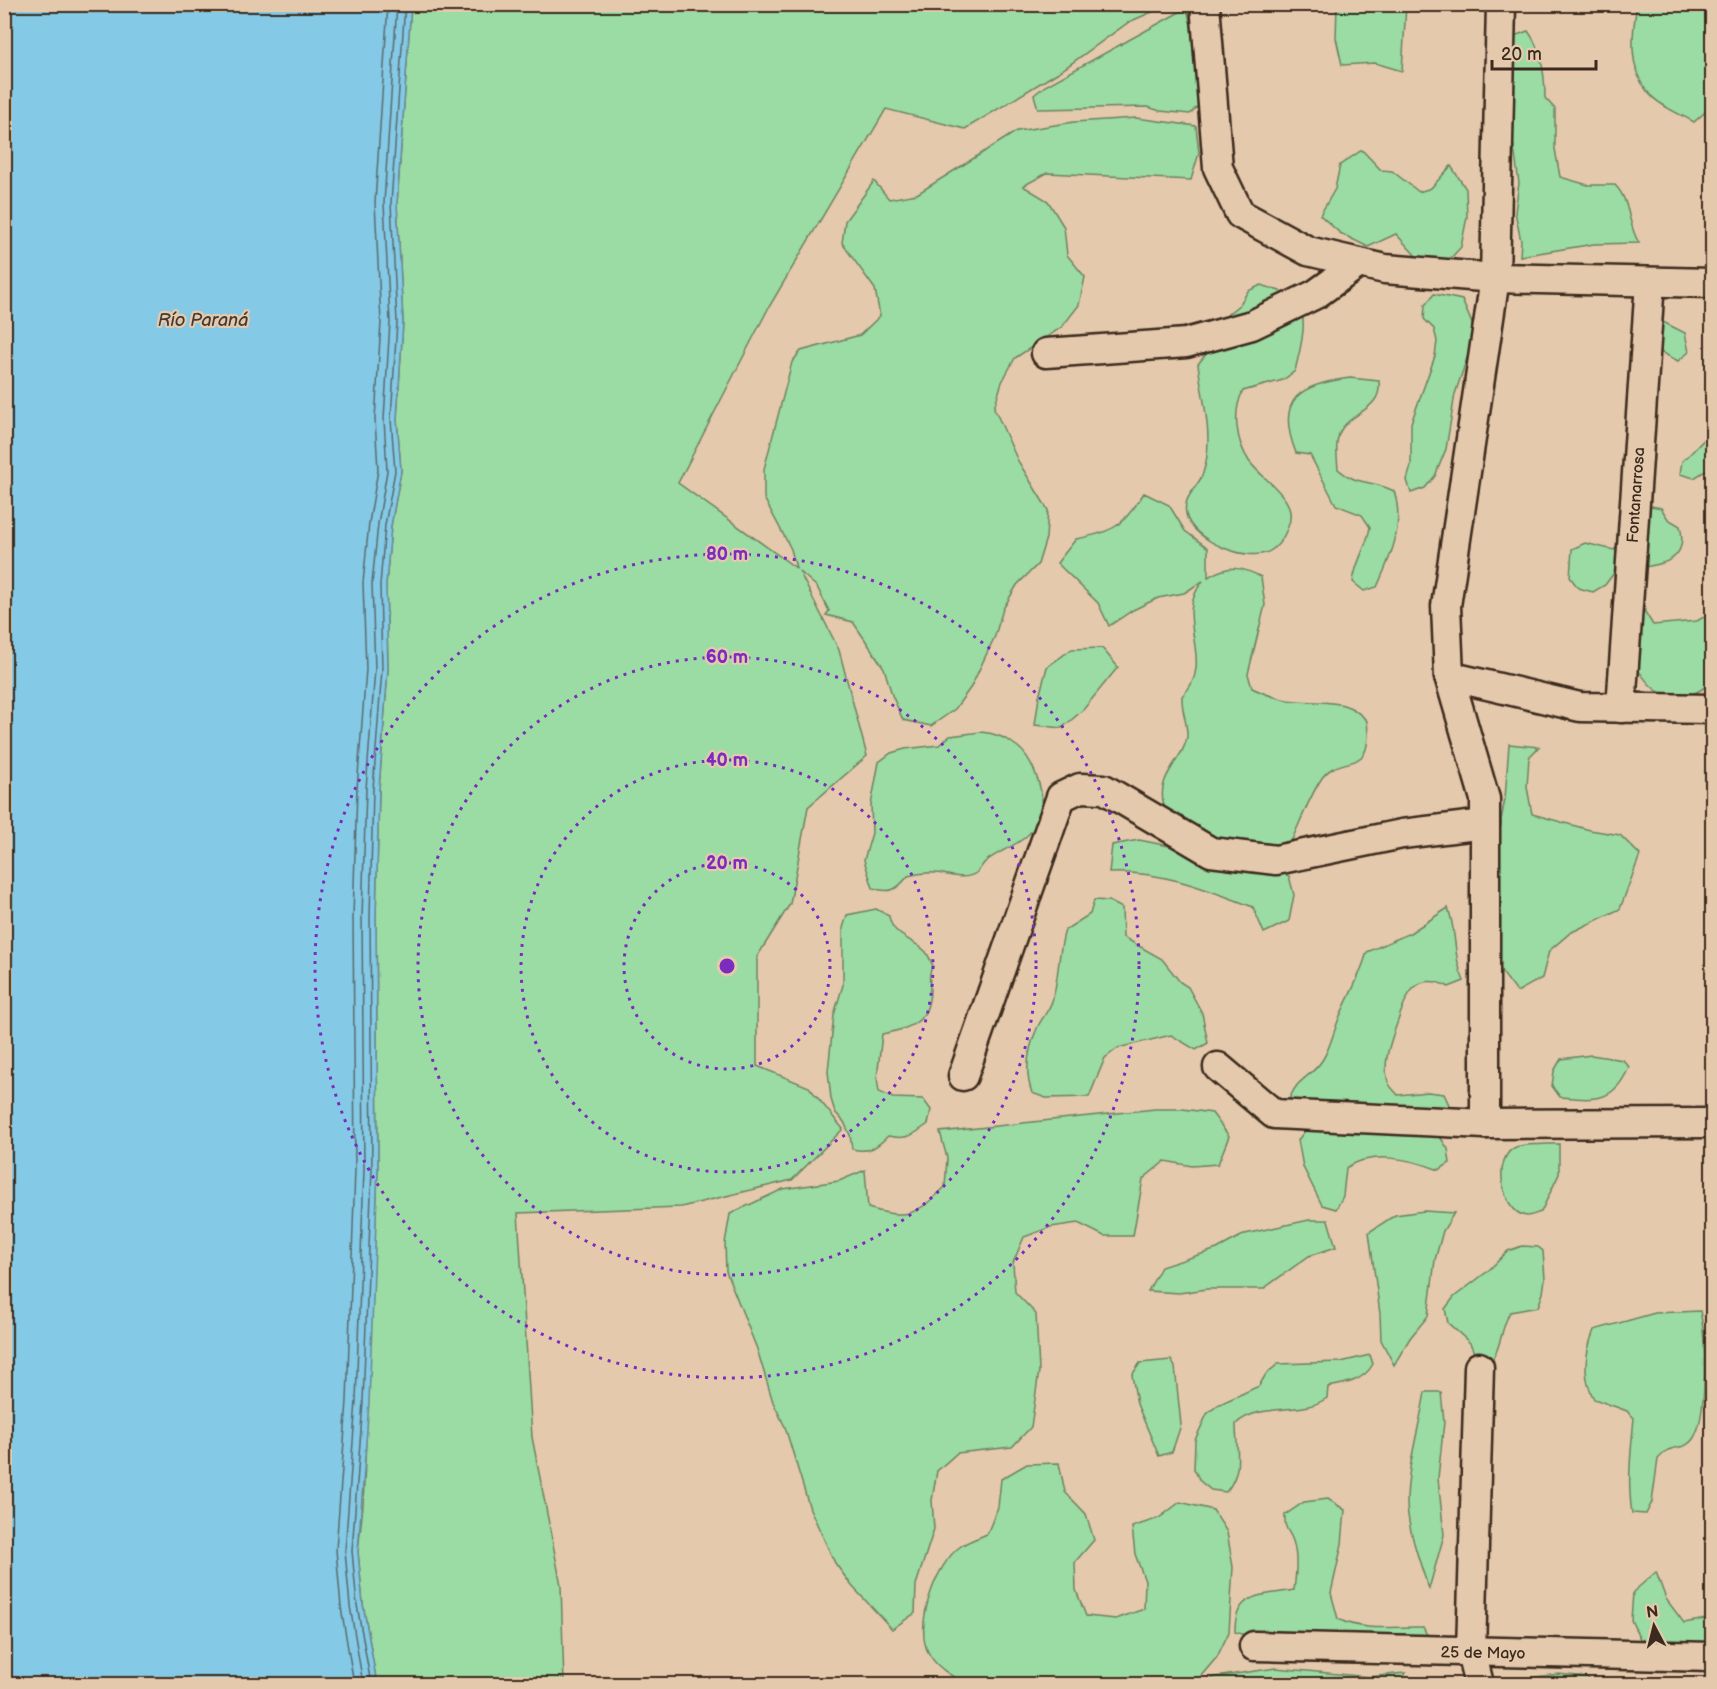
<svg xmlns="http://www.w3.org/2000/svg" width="1717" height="1689" font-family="'Balsamiq Sans',sans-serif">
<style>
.green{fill:#9bdba4;stroke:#6b8261;stroke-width:1.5}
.water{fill:#84c9e5;stroke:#678995;stroke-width:1.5}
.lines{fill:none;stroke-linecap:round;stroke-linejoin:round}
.shore{stroke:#586a6e;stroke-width:1.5}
.street-casing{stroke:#3b2a1e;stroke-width:33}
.street{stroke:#e5c9ac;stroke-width:28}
.ring{fill:none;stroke:#7b2cbf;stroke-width:3;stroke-dasharray:3 6}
.labels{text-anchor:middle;stroke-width:4.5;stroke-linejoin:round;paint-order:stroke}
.street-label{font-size:16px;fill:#3b2a1e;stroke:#e5c9ac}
.water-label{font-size:18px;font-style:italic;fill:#423a32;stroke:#e5c9ac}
.centre{fill:#7b2cbf;stroke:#e5c9ac;stroke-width:3}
.ring-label{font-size:18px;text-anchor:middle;font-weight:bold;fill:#7b2cbf;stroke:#e5c9ac;stroke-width:4.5;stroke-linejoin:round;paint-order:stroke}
</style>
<rect width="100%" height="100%" fill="#e5c9ac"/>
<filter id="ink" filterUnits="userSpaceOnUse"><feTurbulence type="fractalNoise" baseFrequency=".0167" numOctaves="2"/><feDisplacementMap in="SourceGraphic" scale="12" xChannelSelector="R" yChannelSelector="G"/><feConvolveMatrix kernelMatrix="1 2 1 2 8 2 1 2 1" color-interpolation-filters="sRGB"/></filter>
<g filter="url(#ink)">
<g class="green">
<polygon points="411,5 1168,5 1129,22 1062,70 965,129 886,109 769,307 678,483 796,568 791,549 764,498 764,469 792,362 801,351 860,335 880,316 875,289 842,243 845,221 874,181 889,199 917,194 1017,131 1074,122 1136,118 1196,126 1199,153 1191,180 1047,173 1023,186 1048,201 1064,227 1067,255 1085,277 1079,305 1062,327 1015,358 1002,382 994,408 1018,461 1048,510 1046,538 1038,564 1017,585 1003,609 995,636 971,687 955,709 931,726 903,720 892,695 884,668 853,622 826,615 829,611 817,587 799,571 839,650 867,756 808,807 790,904 757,957 757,1066 809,1087 843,1129 792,1180 681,1207 518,1213 532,1437 561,1585 564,1684 377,1684 363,1604 358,1552 363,1506 378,1169 376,917 379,789 388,669 386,585 391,526 401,471 397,419 403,322 397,204"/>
<polygon points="1337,5 1406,5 1402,71 1375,63 1342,65 1336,38"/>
<path d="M 1637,5 L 1712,5 L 1712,106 L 1694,122 C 1680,114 1657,105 1647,91 C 1628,66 1632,33 1637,5 Z"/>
<polygon points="1187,8 1193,34 1200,104 1190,114 1160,111 1148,107 1038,109 1034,95 1045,86"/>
<path d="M 1528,31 C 1542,50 1545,76 1545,98 L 1555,109 L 1555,149 L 1560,177 L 1588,185 L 1615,185 C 1631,201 1627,224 1639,243 L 1594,244 L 1520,256 L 1521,241 L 1515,212 L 1519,183 L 1511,127 L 1514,36 Z"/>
<polygon points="1362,150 1381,170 1392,171 1419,192 1431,188 1451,166 1466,189 1467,217 1461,247 1441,269 1416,256 1396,234 1368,247 1340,233 1320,215 1335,189 1340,165"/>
<path d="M 1261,285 C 1270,288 1280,290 1288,295 C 1314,309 1300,348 1295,371 L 1283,380 L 1243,391 C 1232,412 1236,441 1249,461 C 1263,481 1300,498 1288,527 C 1284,536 1281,543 1273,549 C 1253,566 1191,541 1186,514 C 1182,496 1199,487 1203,473 C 1215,438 1202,399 1198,364 L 1216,342 L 1228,314 L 1240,304 L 1248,291 Z"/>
<polygon points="1434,294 1462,300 1473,326 1473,340 1455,394 1446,449 1435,476 1425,488 1411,493 1407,480 1411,466 1411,423 1435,356 1437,341 1434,329 1424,319 1425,305"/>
<polygon points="1659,320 1685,333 1689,352 1678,361 1653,348"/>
<path d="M 1350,378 L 1379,381 C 1382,408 1357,410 1343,427 C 1334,438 1337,456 1338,469 C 1357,486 1371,479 1394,491 C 1405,525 1391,556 1377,587 L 1364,591 L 1353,582 C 1355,562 1367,547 1370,527 L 1362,515 L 1336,505 L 1310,455 L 1296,453 C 1274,398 1301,384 1350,378 Z"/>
<path d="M 1712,434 L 1712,467 L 1694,478 L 1680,474 L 1682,461 C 1695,452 1699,441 1712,434 Z"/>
<path d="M 1144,493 L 1169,505 L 1185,531 L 1208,548 L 1208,577 C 1228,565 1241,566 1261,577 L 1265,605 L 1248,674 L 1252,688 C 1266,695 1282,700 1297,701 C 1325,704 1346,697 1367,721 C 1374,781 1339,749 1320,781 C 1308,800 1300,823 1290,844 C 1277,847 1262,849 1249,847 C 1227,845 1171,828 1164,806 C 1155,775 1184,760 1187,737 C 1188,724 1181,710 1182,696 C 1218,662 1171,618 1203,581 L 1184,593 L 1158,598 L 1133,610 L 1109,626 L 1098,603 L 1057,563 L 1076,539 C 1114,532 1123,526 1144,493 Z"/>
<path d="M 1646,505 L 1661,508 L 1668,519 L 1680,526 C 1692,572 1643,563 1614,573 L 1605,585 L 1593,592 L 1578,588 L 1570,577 L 1572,549 L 1585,543 L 1614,550 Z"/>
<path d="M 1643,598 L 1645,612 L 1653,625 L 1697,621 L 1712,612 L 1712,679 C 1701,696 1673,702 1656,690 C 1648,685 1642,674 1636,668 Z"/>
<polygon points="1102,648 1118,667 1083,710 1062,728 1035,725 1039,697 1047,667 1072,649"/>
<path d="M 981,732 C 995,733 1007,738 1018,747 C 1034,760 1049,801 1039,820 C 1027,844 1004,847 985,862 C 982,865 980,870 976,873 C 964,881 948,874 936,873 C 926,872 917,874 908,876 C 897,890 890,894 873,888 L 864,860 L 872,833 L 871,805 L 879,762 L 891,753 L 905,749 L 939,745 L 950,736 Z"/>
<polygon points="1509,744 1539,747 1529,757 1527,787 1532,814 1590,830 1620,835 1640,855 1620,909 1570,933 1549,951 1542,978 1517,992 1501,971 1493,944 1494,858 1505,799"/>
<path d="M 1139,840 L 1259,864 L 1289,876 L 1294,895 L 1289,921 L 1264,933 L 1253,907 C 1206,889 1160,870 1109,873 L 1112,845 Z"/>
<path d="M 1094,900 L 1109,901 L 1122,908 L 1123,937 L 1162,959 L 1180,982 L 1188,987 L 1202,1013 L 1208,1043 L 1196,1050 L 1171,1035 L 1118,1048 L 1105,1058 L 1089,1097 L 1046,1098 L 1032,1093 C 1024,1071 1028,1048 1038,1026 C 1043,1016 1050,1010 1053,998 C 1059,976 1058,952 1065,930 L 1090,914 Z"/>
<path d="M 1448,908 C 1457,932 1453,958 1464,981 L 1449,987 C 1411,968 1405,1002 1395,1029 C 1389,1046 1382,1067 1389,1084 C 1391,1088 1396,1092 1398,1095 L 1428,1092 L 1444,1094 L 1450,1107 L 1442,1119 L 1289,1101 C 1296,1077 1312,1078 1323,1059 C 1331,1046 1334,1030 1340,1016 C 1350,993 1360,977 1367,952 L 1410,933 Z"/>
<path d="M 876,909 L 889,916 C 892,937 914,939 926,952 C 929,956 931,962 933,966 C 928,973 930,979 930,988 C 930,1023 911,1028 882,1034 L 877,1078 L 879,1092 L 893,1098 L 923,1099 L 931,1110 L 928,1124 C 912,1136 907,1140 888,1136 C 876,1148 869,1153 852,1149 L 850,1135 L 844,1122 L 835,1112 L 831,1099 L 828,1071 L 834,1015 L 843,985 L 843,928 L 847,915 Z"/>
<path d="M 1591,1055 L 1623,1060 L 1629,1067 C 1614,1103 1595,1100 1560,1097 L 1552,1086 L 1554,1071 L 1561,1059 Z"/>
<path d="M 1155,1109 L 1183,1109 L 1212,1113 L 1229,1136 L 1218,1164 L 1192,1166 L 1165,1161 L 1143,1179 L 1133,1236 L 1104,1236 L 1078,1223 L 1051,1227 L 1024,1237 L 1013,1263 L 1015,1292 L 1036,1314 L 1039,1371 L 1031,1427 L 1012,1447 L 957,1453 L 937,1471 L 932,1500 L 934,1529 L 916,1585 L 915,1613 L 892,1629 L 852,1586 L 835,1563 L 810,1509 L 785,1427 L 773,1402 L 757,1349 L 726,1271 L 725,1243 L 730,1214 L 783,1189 L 839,1181 L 865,1170 L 868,1208 C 908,1220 916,1215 945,1187 L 947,1158 L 940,1132 Z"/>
<path d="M 1307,1128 L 1439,1135 L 1448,1149 L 1450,1163 L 1439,1170 C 1411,1159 1372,1150 1346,1168 L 1343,1196 L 1336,1209 L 1322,1205 L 1303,1167 L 1298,1140 Z"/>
<path d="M 1545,1144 L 1559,1144 L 1559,1174 L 1541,1212 C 1537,1213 1531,1216 1527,1216 C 1502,1214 1491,1157 1516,1147 C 1524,1144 1536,1145 1545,1144 Z"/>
<polygon points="1424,1211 1454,1213 1443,1231 1435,1260 1428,1316 1410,1338 1394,1365 1381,1340 1380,1314 1369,1232 1395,1215"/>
<polygon points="1309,1220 1328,1220 1336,1247 1309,1256 1263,1289 1207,1289 1179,1293 1148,1291 1161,1267 1217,1249 1245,1234"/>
<path d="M 1522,1246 L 1538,1247 L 1543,1251 L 1545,1279 L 1543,1293 L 1538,1307 L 1510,1312 C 1500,1330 1502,1349 1488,1365 L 1476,1357 L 1470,1343 L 1448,1323 L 1445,1309 L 1454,1297 L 1488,1271 L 1508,1251 Z"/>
<path d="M 1700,1311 C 1706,1336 1708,1418 1693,1439 C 1686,1449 1678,1446 1668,1450 C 1665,1452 1661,1456 1658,1459 L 1652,1502 L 1646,1514 L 1632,1513 C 1627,1482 1631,1450 1634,1418 L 1627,1411 L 1594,1399 C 1582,1378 1585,1353 1594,1330 L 1655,1313 Z"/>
<path d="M 1370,1355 L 1373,1364 C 1364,1381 1345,1384 1328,1387 L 1327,1398 C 1300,1417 1261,1401 1236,1424 C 1236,1450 1244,1471 1226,1492 L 1211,1490 L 1200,1481 L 1194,1469 L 1195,1440 L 1207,1414 L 1218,1405 L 1259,1386 L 1266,1374 L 1278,1364 L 1341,1362 Z"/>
<polygon points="1171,1360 1175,1367 1181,1425 1172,1452 1159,1456 1137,1404 1132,1375 1140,1363"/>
<path d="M 1425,1392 L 1441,1392 L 1444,1422 L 1438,1478 L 1444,1535 L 1429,1589 C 1421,1567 1407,1526 1407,1503 C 1407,1466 1419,1429 1425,1392 Z"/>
<path d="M 1059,1463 L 1065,1492 L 1086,1514 L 1094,1540 L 1075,1562 L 1076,1590 L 1086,1616 L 1116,1619 L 1144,1609 L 1145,1581 L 1135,1554 L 1132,1527 L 1159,1518 L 1180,1502 L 1213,1510 L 1227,1532 L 1233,1567 L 1229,1632 L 1217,1657 L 1194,1684 L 967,1684 C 953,1677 936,1668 928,1652 C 914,1624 936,1563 961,1546 C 968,1541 978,1538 987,1534 L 998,1507 L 1001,1479 L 1027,1464 Z"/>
<path d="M 1328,1499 L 1345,1510 L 1342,1544 L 1331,1593 L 1338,1619 C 1363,1632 1395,1626 1423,1627 L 1429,1639 L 1274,1631 L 1248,1636 L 1235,1632 C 1234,1591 1264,1596 1294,1590 C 1296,1574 1298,1557 1293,1541 C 1289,1529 1284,1531 1285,1515 L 1304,1502 Z"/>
<polygon points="1656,1572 1666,1599 1684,1623 1712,1618 1712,1654 1643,1645 1631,1620 1633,1592"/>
<polygon points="1276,1668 1369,1677 1405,1673 1398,1684 1205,1684 1215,1677"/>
<polygon points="1558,1674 1587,1677 1593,1684 1522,1684 1529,1678"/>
</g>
<polygon class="water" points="5,4 411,5 397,203 403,322 397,419 401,471 391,526 386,585 388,669 379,789 376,917 378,1169 369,1402 358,1552 363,1604 377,1684 5,1684"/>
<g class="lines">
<g class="shore">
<polyline points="354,1684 341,1607 336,1550 347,1401 355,1169 353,917 357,789 366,669 363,583 369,523 378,470 375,419 381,322 375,203 388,4"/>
<polyline points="363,1684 350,1606 345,1551 356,1401 364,1169 362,917 366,789 375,669 372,584 378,524 387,471 384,419 390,322 384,203 397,4"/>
<polyline points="371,1684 357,1605 352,1551 363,1402 372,1169 370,917 373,789 382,669 380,585 385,525 395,471 391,419 397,322 391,203 405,4"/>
</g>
<g class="street-casing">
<g id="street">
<polyline points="1205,4 1218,168 1240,214 1308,251 1385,269 1495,278 1712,283"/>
<polyline points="1046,353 1186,343 1252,325 1316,294 1359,263"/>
<polyline points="1449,676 1580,707 1712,709"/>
<polyline points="1621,708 1650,282"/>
<polyline points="1218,1067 1274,1114 1485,1124 1712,1123"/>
<polyline points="963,1076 1061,797 1080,788 1104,789 1211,852 1276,860 1402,834 1485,824"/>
<polyline points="1485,1124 1485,799 1449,676 1446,606 1495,278 1501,4"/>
<polyline points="1479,1367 1471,1652 1479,1684"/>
<polyline points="1254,1646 1712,1657"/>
</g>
</g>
<use href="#street" class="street"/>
</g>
</g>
<g class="ring">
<circle cx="727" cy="966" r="103"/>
<circle cx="727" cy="966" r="206"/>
<circle cx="727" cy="966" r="309"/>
<circle cx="727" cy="966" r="412"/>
</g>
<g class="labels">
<g class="street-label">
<text transform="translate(1635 495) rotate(-86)" y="6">Fontanarrosa</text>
<text transform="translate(1483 1652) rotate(1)" y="6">25 de Mayo</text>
</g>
<g class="water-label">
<text x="203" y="326">Río Paraná</text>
</g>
</g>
<circle cx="727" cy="966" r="9" class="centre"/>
<g class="ring-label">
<text x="727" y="560">80 m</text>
<text x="727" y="663">60 m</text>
<text x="727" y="766">40 m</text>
<text x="727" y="869">20 m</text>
</g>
<rect width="1717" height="1689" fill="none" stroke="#e5c9ac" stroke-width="24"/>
<rect x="12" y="12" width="1693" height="1665" fill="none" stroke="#3b2a1e" stroke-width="2" filter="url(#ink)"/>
<g transform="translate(1654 1626) rotate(353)" stroke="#e5c9ac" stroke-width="4.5" paint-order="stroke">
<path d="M0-4.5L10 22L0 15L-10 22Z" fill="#3b2a1e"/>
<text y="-9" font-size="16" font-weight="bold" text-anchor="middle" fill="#3b2a1e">N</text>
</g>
<path d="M1492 60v9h104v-9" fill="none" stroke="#3b2a1e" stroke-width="3"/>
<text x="1501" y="60" font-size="18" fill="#3b2a1e" stroke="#e5c9ac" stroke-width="4.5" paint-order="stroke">20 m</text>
</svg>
